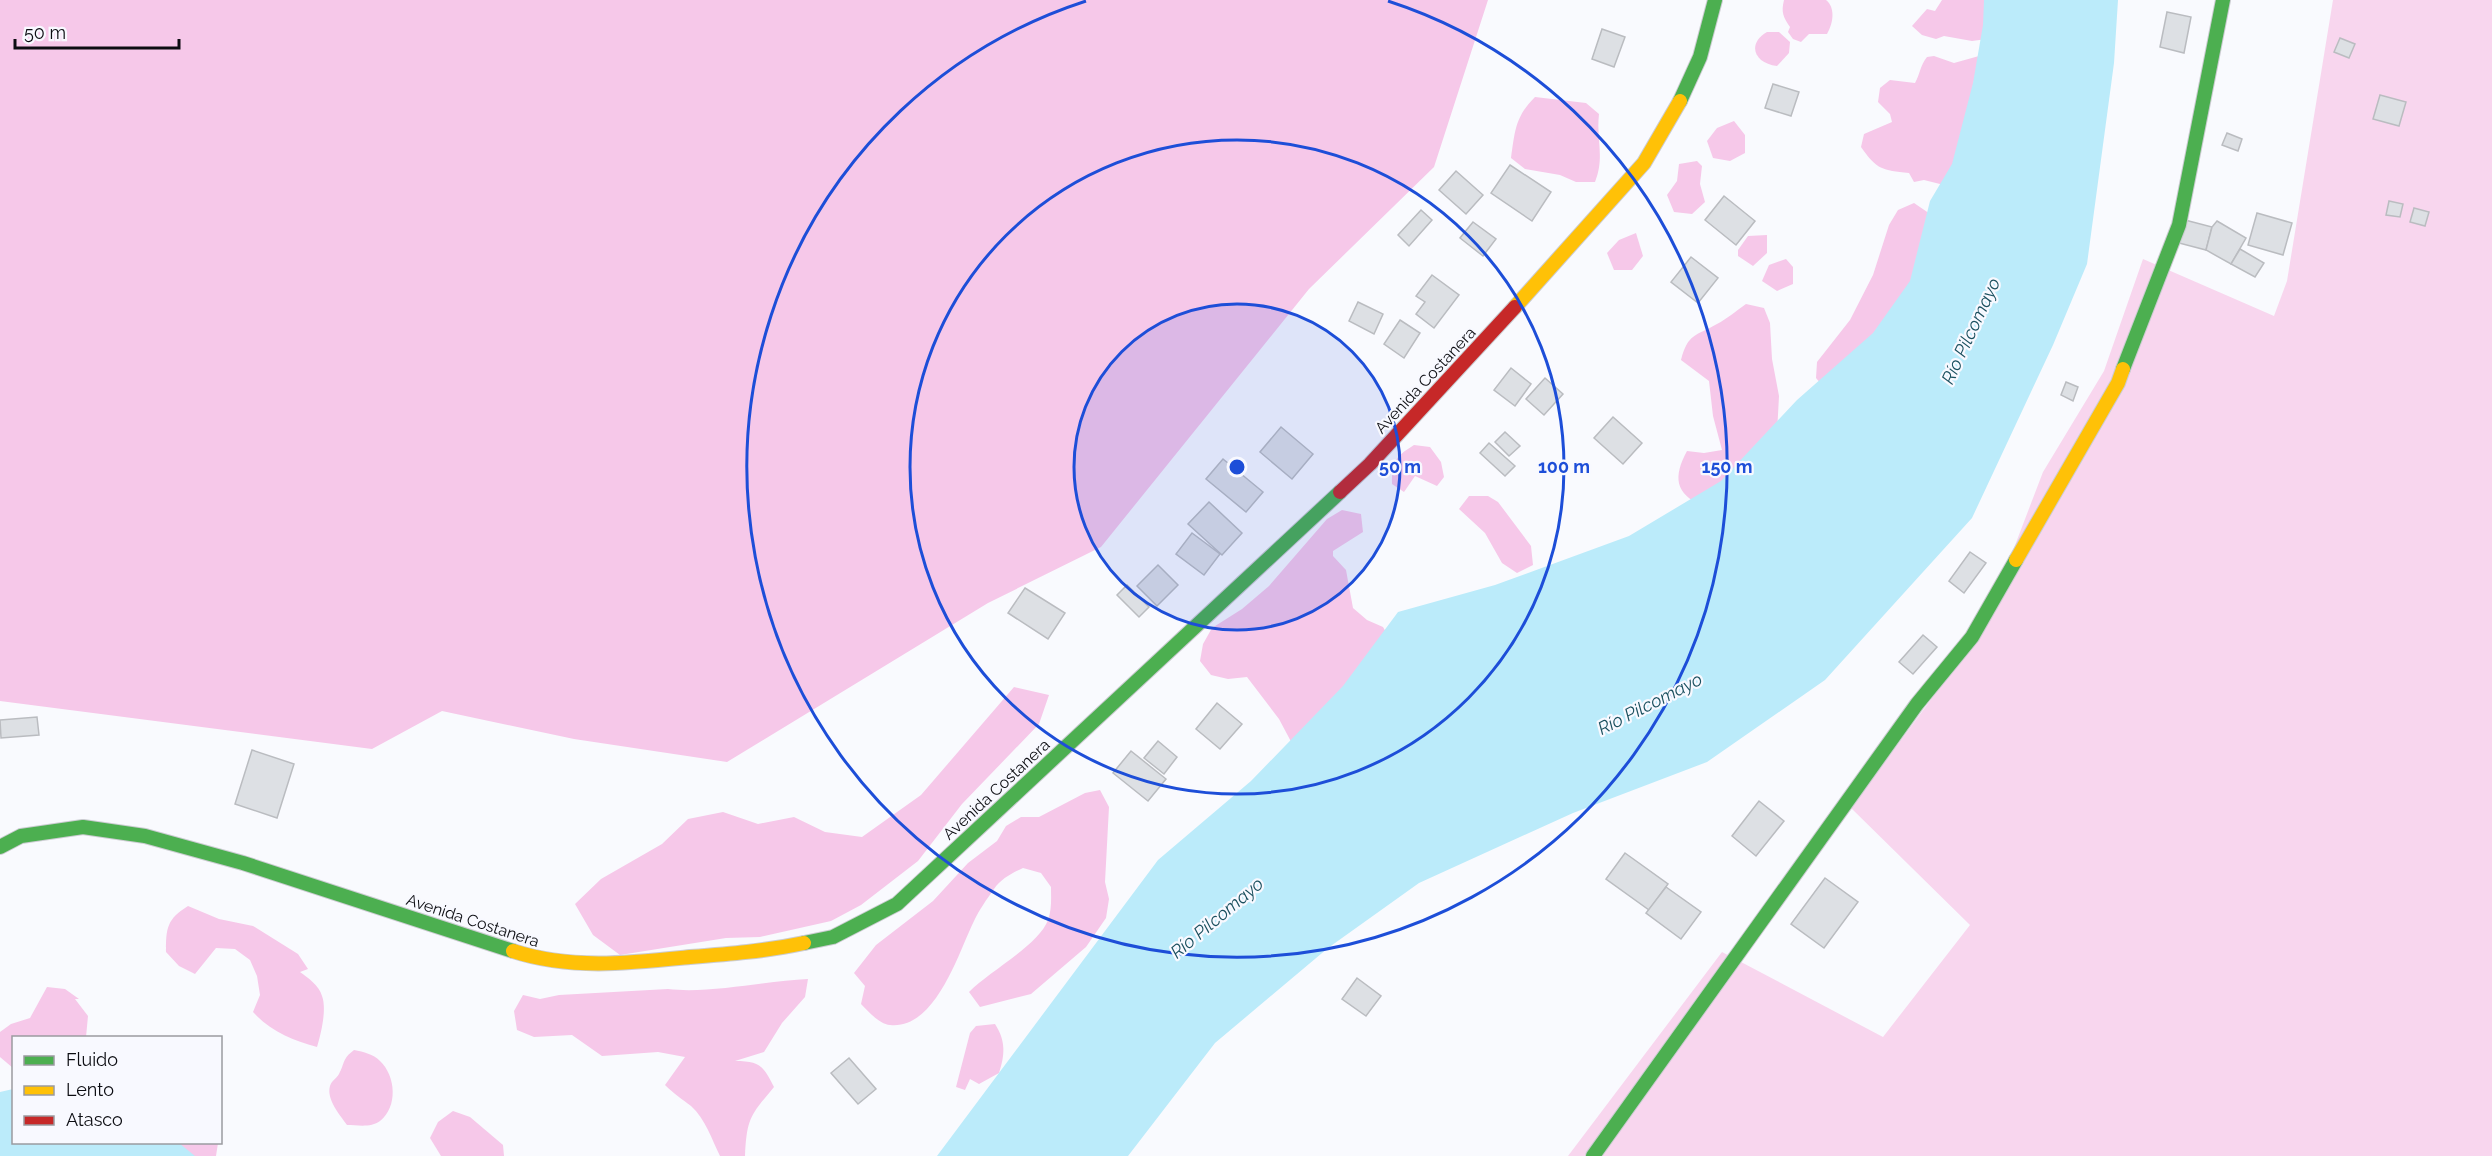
<svg xmlns="http://www.w3.org/2000/svg" width="2492" height="1156" font-family="Raleway,sans-serif">
<style>
.green{fill:#f8d6ee}
.forest{fill:#f6c8e9}
.water{fill:#bbebfa}
.building{fill:#dde0e4;stroke:#babcc0;stroke-width:1.5}
.lines{fill:none;stroke-linecap:round;stroke-linejoin:round}
.fast-casing{stroke:#cbccd1;stroke-width:16}
.slow-casing{stroke:#cbccd1;stroke-width:16}
.jam-casing{stroke:#cbccd1;stroke-width:16}
.fast{stroke:#4caf50;stroke-width:14}
.slow{stroke:#ffc107;stroke-width:14}
.jam{stroke:#c62828;stroke-width:14}
.ring{fill:none;stroke:#1d4ed8;stroke-width:3}
.labels{text-anchor:middle;stroke-width:4.5;stroke-linejoin:round;paint-order:stroke}
.street-label{font-size:16px;fill:#0c0d12;stroke:#f8f9ff}
.water-label{font-size:18px;font-style:italic;fill:#1a505f;stroke:#f8f9ff}
.centre{fill:#1d4ed8;stroke:#f8f9ff;stroke-width:3}
.ring-label{font-size:18px;text-anchor:middle;font-weight:bold;fill:#1d4ed8;stroke:#f8f9ff;stroke-width:4.5;stroke-linejoin:round;paint-order:stroke}
</style>
<rect width="100%" height="100%" fill="#f9fafe"/>
<polygon class="green" points="2333,0 2492,0 2492,1156 1568,1156 1722,952 1883,1037 1970,925 1851,808 1983,629 2043,472 2104,371 2143,259 2274,316 2287,281"/>
<g class="forest">
<polygon points="0,0 1488,0 1434,167 1309,289 1101,547 988,603 727,762 574,739 442,711 372,749 0,701"/>
<path d="M 1784,0 L 1826,0 C 1836,8 1833,24 1827,34 L 1809,34 L 1801,42 L 1793,39 L 1788,32 L 1790,27 C 1783,17 1781,12 1784,0 Z"/>
<polygon points="1942,0 2008,0 1994,38 1972,41 1944,36 1936,39 1922,35 1912,26 1927,9 1935,11"/>
<path d="M 1767,32 L 1779,32 L 1790,42 L 1789,53 L 1777,66 C 1755,64 1746,44 1767,32 Z"/>
<path d="M 1934,56 L 1954,63 L 1979,56 L 1952,187 L 1924,180 L 1914,182 L 1909,173 C 1882,170 1877,170 1861,147 L 1864,134 L 1892,122 L 1890,114 L 1878,102 L 1880,88 L 1890,80 L 1915,83 C 1920,74 1920,66 1927,57 Z"/>
<path d="M 1535,97 L 1586,103 L 1599,114 C 1596,140 1605,157 1595,182 L 1576,182 L 1560,175 L 1525,169 L 1511,158 C 1515,131 1515,117 1535,97 Z"/>
<polygon points="1734,121 1745,135 1745,153 1730,161 1713,158 1707,141 1717,128"/>
<polygon points="1697,161 1702,166 1700,184 1705,202 1692,214 1674,212 1667,195 1677,181 1679,164"/>
<polygon points="1914,203 1936,218 1899,317 1828,392 1816,378 1817,362 1850,320 1873,275 1889,225 1898,210"/>
<polygon points="1636,233 1643,256 1632,270 1614,270 1607,253 1619,240"/>
<polygon points="1767,235 1767,253 1753,266 1738,256 1738,250 1748,236"/>
<polygon points="1786,259 1793,267 1793,284 1777,291 1762,281 1769,265"/>
<path d="M 1746,304 L 1764,308 L 1770,323 L 1772,359 L 1779,396 L 1777,433 L 1702,506 C 1675,493 1673,477 1687,451 L 1704,453 L 1722,450 L 1713,416 L 1709,381 L 1681,360 C 1688,333 1696,336 1717,324 C 1727,319 1737,310 1746,304 Z"/>
<path d="M 1414,445 L 1430,447 L 1441,462 L 1444,477 L 1437,486 L 1415,476 L 1404,492 L 1392,484 C 1392,461 1395,457 1414,445 Z"/>
<polygon points="1469,496 1488,496 1498,502 1531,546 1533,565 1517,573 1502,563 1485,533 1459,509"/>
<polygon points="1342,510 1361,514 1363,532 1333,551 1333,556 1346,570 1353,608 1367,620 1383,627 1392,643 1304,766 1279,719 1247,677 1228,679 1211,675 1200,661 1203,644 1212,628 1242,609 1269,586 1327,519"/>
<polygon points="1014,687 1049,695 1039,724 962,804 918,861 861,905 831,921 760,937 726,938 620,955 593,935 575,904 601,879 662,844 688,819 723,812 758,824 794,817 825,832 862,837 921,795"/>
<path d="M 1100,790 L 1109,807 L 1105,882 L 1109,899 L 1106,918 L 1086,947 L 1031,994 L 980,1007 L 969,992 C 988,972 1039,945 1048,920 C 1052,909 1051,898 1051,887 L 1041,873 L 1023,868 C 1012,873 1001,879 994,889 C 987,899 979,910 974,921 C 959,951 936,1030 890,1025 C 879,1024 868,1011 861,1004 L 865,986 L 854,973 L 876,945 L 933,901 L 968,863 L 997,841 L 1006,826 L 1021,817 L 1039,817 L 1085,793 Z"/>
<path d="M 188,906 L 219,919 L 253,926 L 298,954 L 308,969 L 300,972 C 308,978 319,985 322,996 C 327,1009 321,1034 317,1047 C 292,1040 270,1031 253,1012 L 260,995 L 257,976 L 250,960 L 235,949 L 216,948 L 195,974 L 179,966 L 166,952 C 166,928 167,919 188,906 Z"/>
<path d="M 808,979 L 805,997 L 782,1023 L 764,1052 L 735,1061 C 759,1061 763,1065 774,1087 C 750,1116 747,1118 745,1156 L 720,1156 C 712,1140 705,1118 691,1106 C 682,1099 674,1094 665,1085 L 685,1057 L 658,1052 L 602,1056 L 572,1035 L 534,1037 L 517,1030 L 514,1011 L 523,995 L 540,999 L 559,995 L 668,989 C 709,994 764,981 808,979 Z"/>
<polygon points="47,987 65,989 79,999 75,999 88,1016 86,1037 14,1038 13,1068 0,1057 0,1032 11,1024 30,1018"/>
<path d="M 995,1024 C 1006,1041 1005,1055 999,1073 L 979,1084 L 970,1079 L 965,1090 L 956,1087 L 970,1033 L 976,1026 Z"/>
<path d="M 354,1050 C 364,1052 373,1054 380,1061 C 396,1076 398,1107 380,1121 C 371,1128 357,1125 347,1125 C 340,1115 326,1099 330,1086 C 332,1080 336,1079 339,1074 C 345,1063 342,1059 354,1050 Z"/>
<polygon points="453,1111 470,1117 503,1145 504,1156 441,1156 430,1138 438,1122"/>
<polygon points="173,1143 218,1143 216,1156 180,1156"/>
</g>
<g class="water">
<polygon points="1984,0 2118,0 2114,63 2087,264 2053,345 1972,518 1825,680 1707,762 1573,813 1419,883 1328,948 1215,1043 1128,1156 937,1156 1158,860 1251,781 1343,686 1398,612 1495,585 1629,536 1721,481 1797,400 1873,333 1910,281 1930,201 1952,164 1973,83 1983,25"/>
<polygon points="13,1089 14,1142 179,1143 195,1156 0,1156 0,1092"/>
</g>
<g class="building">
<polygon points="2167,12 2191,17 2184,53 2160,47"/>
<polygon points="1602,29 1625,37 1614,67 1592,59"/>
<polygon points="2340,38 2355,44 2349,58 2334,52"/>
<polygon points="1773,84 1799,92 1791,116 1765,108"/>
<polygon points="2380,95 2406,102 2399,126 2373,119"/>
<polygon points="2227,133 2242,139 2238,151 2222,145"/>
<polygon points="1510,165 1551,192 1532,221 1491,193"/>
<polygon points="1456,171 1483,195 1466,214 1439,190"/>
<polygon points="1724,196 1755,221 1736,245 1705,220"/>
<polygon points="2389,201 2403,204 2400,217 2386,215"/>
<polygon points="2414,208 2429,212 2425,226 2410,222"/>
<polygon points="1421,210 1432,220 1409,246 1398,235"/>
<polygon points="2257,213 2292,223 2283,255 2248,245"/>
<polygon points="2185,220 2212,227 2206,250 2179,243"/>
<polygon points="2217,221 2246,238 2231,264 2206,250 2212,227"/>
<polygon points="1473,222 1496,239 1483,256 1460,238"/>
<polygon points="2240,249 2264,263 2255,277 2231,264"/>
<polygon points="1691,257 1718,278 1698,303 1671,282"/>
<polygon points="1432,275 1459,295 1434,328 1416,314 1425,302 1416,296"/>
<polygon points="1358,302 1383,314 1374,334 1349,321"/>
<polygon points="1400,320 1420,333 1404,358 1384,344"/>
<polygon points="1511,368 1531,384 1515,406 1494,390"/>
<polygon points="1545,378 1563,394 1544,415 1526,399"/>
<polygon points="2066,382 2078,387 2073,401 2061,395"/>
<polygon points="1613,417 1642,443 1623,464 1594,438"/>
<polygon points="1281,427 1313,454 1292,479 1260,452"/>
<polygon points="1505,432 1520,446 1509,456 1495,442"/>
<polygon points="1489,443 1515,466 1505,476 1480,453"/>
<polygon points="1223,459 1263,492 1246,512 1206,479"/>
<polygon points="1209,502 1242,533 1222,555 1188,524"/>
<polygon points="1192,533 1220,554 1204,575 1176,554"/>
<polygon points="1970,552 1986,563 1964,593 1949,581"/>
<polygon points="1158,565 1178,585 1157,606 1137,586"/>
<polygon points="1127,585 1149,607 1139,617 1117,595"/>
<polygon points="1025,588 1065,613 1048,639 1008,613"/>
<polygon points="1923,635 1937,647 1913,674 1899,662"/>
<polygon points="1217,703 1242,724 1220,749 1196,729"/>
<polygon points="37,717 39,735 1,738 0,720"/>
<polygon points="1158,741 1177,757 1164,774 1144,758"/>
<polygon points="252,750 294,764 277,818 235,804"/>
<polygon points="1131,751 1166,779 1148,801 1113,773"/>
<polygon points="1759,801 1784,821 1756,856 1732,836"/>
<polygon points="1625,853 1668,884 1649,910 1606,879"/>
<polygon points="1825,878 1858,902 1824,948 1791,924"/>
<polygon points="1666,887 1701,912 1681,939 1646,913"/>
<polygon points="1357,978 1381,996 1366,1016 1342,999"/>
<polygon points="849,1058 876,1089 858,1104 831,1073"/>
</g>
<g class="lines">
<g class="fast-casing">
<g id="fast">
<polyline points="1680,101 1700,57 1715,0"/>
<polyline points="2123,369 2179,225 2223,0"/>
<polyline points="0,847 21,836 83,827 145,836 243,863 513,951"/>
<polyline points="804,943 833,937 897,904 1340,492"/>
<polyline points="1593,1156 1917,704 1972,637 2016,560"/>
</g>
</g>
<g class="slow-casing">
<g id="slow">
<polyline points="1515,307 1644,163 1680,101"/>
<polyline points="2016,560 2118,383 2123,369"/>
<path d="M 513,951 C 571,970 631,963 690,957 C 729,954 766,951 804,943"/>
</g>
</g>
<g class="jam-casing">
<polyline id="jam" points="1340,492 1370,464 1515,307"/>
</g>
<use href="#fast" class="fast"/>
<use href="#slow" class="slow"/>
<use href="#jam" class="jam"/>
</g>
<circle cx="1237" cy="467" r="163" fill="#1d4ed8" fill-opacity=".12"/>
<g class="ring">
<circle cx="1237" cy="467" r="163"/>
<circle cx="1237" cy="467" r="327"/>
<path d="M1388 1A490 490 0 1 1 1086 1"/>
</g>
<g class="labels">
<g class="street-label">
<text transform="translate(1425 380) rotate(-47)" y="6">Avenida Costanera</text>
<text transform="translate(996 789) rotate(-43)" y="6">Avenida Costanera</text>
<text transform="translate(473 920) rotate(18)" y="6">Avenida Costanera</text>
</g>
<g class="water-label">
<text transform="translate(1971 331) rotate(-65)" y="6">Río Pilcomayo</text>
<text transform="translate(1650 704) rotate(-27)" y="6">Río Pilcomayo</text>
<text transform="translate(1217 918) rotate(-40)" y="6">Río Pilcomayo</text>
</g>
</g>
<circle cx="1237" cy="467" r="9" class="centre"/>
<g class="ring-label">
<text x="1400" y="473">50 m</text>
<text x="1564" y="473">100 m</text>
<text x="1727" y="473">150 m</text>
</g>
<rect x="12" y="1036" width="210" height="108" fill="#f8f9ff" stroke="#9a9ba0" stroke-width="1.5"/>
<rect x="24" y="1056" width="30" height="9" fill="#4caf50" stroke="#9a9ba0" stroke-width="1.5"/>
<text x="66" y="1066" font-size="18" fill="#0c0d12">Fluido</text>
<rect x="24" y="1086" width="30" height="9" fill="#ffc107" stroke="#9a9ba0" stroke-width="1.5"/>
<text x="66" y="1096" font-size="18" fill="#0c0d12">Lento</text>
<rect x="24" y="1116" width="30" height="9" fill="#c62828" stroke="#9a9ba0" stroke-width="1.5"/>
<text x="66" y="1126" font-size="18" fill="#0c0d12">Atasco</text>
<path d="M15 39v9h164v-9" fill="none" stroke="#0c0d12" stroke-width="3"/>
<text x="24" y="39" font-size="18" fill="#0c0d12" stroke="#f8f9ff" stroke-width="4.5" paint-order="stroke">50 m</text>
</svg>
